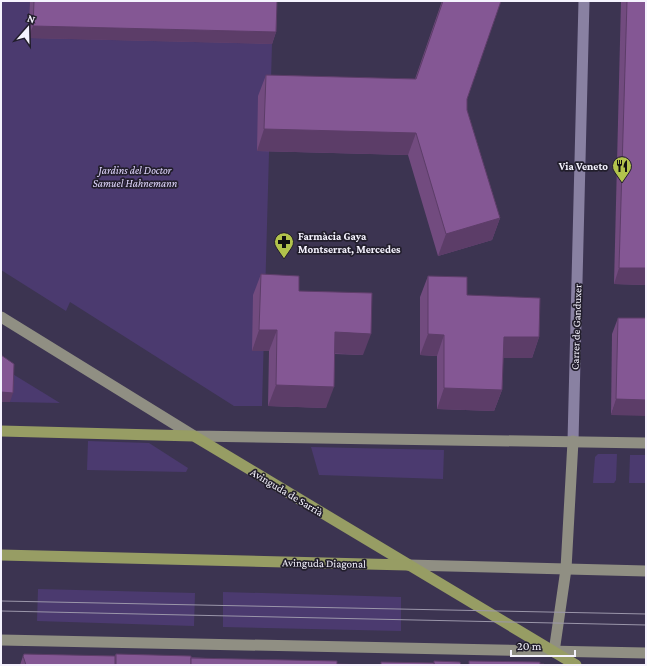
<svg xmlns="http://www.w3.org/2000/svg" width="647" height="666" font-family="'Crimson Pro',serif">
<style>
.green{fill:#4b3a6f}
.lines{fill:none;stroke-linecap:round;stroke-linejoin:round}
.tertiary{stroke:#8981a2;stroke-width:11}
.secondary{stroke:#908f83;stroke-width:11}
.primary{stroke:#979d64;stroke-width:11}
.tram{stroke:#9b96aa;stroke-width:1}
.wall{fill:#724b7f}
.shaded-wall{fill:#5c3d68}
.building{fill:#845794;stroke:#5c3d68}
.labels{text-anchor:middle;stroke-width:3.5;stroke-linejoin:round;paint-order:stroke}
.poi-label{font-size:11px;font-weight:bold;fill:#f5f3fe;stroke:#221e2c;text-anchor:end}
.park-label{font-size:11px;font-style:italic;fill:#e0d6fd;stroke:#221e2c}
.street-label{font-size:11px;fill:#f5f3fe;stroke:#221e2c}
</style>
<rect width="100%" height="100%" fill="#3c3451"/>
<g class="green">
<polygon points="1,1 30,1 29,38 272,44 262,406 234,406 70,302 66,311 1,270"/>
<polygon points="11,373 60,403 10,402"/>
<polygon points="88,441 149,443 188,468 186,472 87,470"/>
<polygon points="311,447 444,450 443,479 319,475"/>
<polygon points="598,454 617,454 616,480 614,483 593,483 595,457"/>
<polygon points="630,455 646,455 646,483 629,483"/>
<polygon points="38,589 195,593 194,626 37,621"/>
<polygon points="223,592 401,597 401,631 223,627"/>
</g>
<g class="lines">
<polyline class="tertiary" points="573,441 584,1"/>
<g class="secondary">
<polyline points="1,317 194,436 646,443"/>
<polyline points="408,565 646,571"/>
<polyline points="1,640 646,653"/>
<polyline points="554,652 566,569 573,441"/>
</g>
<g class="primary">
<polyline points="1,431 194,436 576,665"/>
<polyline points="1,555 407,565"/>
</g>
<g class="tram">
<polyline points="1,601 646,614"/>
<polyline points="1,611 646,625"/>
</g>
</g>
<g class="wall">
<polygon points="30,1 277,1 276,32 272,44 28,38"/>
<polygon points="442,1 501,1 467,99 467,110 500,218 492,240 438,256 408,155 257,151 258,96 266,75 415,79"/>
<polygon points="621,1 646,1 646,285 614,284"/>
<polygon points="261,274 299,291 363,355 335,354 326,408 268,406 269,351 252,351 253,295"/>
<polygon points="428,276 467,295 539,337 532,358 503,358 502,390 494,411 437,409 437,356 420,355 420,297"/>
<polygon points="618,318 646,318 611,415 612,334"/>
<polygon points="116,654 337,664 365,665 20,665 23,656 115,656"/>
</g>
<g class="shaded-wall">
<polygon points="33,26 276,32 272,44 28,38"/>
<polygon points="264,129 416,133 408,155 257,151"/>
<polygon points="500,218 492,240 438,256 446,234"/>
<polygon points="619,268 646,268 646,285 614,284"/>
<polygon points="259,330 277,330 269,351 252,351"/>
<polygon points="335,332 371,334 363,355 328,353"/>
<polygon points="428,334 444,335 437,356 420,355"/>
<polygon points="504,337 539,337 532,358 497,358"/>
<polygon points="276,385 334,387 326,408 268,406"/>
<polygon points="444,388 502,390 494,411 437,409"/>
<polygon points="1,392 13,393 10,402 1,402"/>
<polygon points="616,399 646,400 646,416 611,415"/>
</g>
<g class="building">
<polygon points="34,1 277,1 276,32 33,26"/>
<polygon points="443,1 501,1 467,99 467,110 500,218 446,234 416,133 264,129 266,75 416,79"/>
<polygon points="627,1 646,1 646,268 619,268"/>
<polygon points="261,274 299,276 299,291 372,293 371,334 335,332 334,387 276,385 277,330 259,330"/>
<polygon points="428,276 467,277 467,295 540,298 539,337 504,337 502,390 444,388 444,335 428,334"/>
<polygon points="618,318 646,318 646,400 616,399"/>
<polygon points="1,355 14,364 13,393 1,392"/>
<polygon points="24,654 115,656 115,665 26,665 23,656"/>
<polygon points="116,654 191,656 191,665 116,665"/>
<polygon points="191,658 337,661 337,665 191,665"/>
<polygon points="434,661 460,662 461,665 434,665"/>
<polygon points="469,661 540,662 540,664 544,664 544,665 469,665"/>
<polygon points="381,662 434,663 434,665 381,665"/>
<polygon points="337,664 365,665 337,665"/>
</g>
<defs>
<g id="restaurant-pin" transform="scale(1)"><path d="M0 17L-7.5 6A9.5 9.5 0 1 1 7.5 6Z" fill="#b2c34c" stroke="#221e2c"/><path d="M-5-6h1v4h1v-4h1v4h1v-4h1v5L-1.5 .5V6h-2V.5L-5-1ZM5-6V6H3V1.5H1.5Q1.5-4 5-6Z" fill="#111"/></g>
<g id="pharmacy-pin" transform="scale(1)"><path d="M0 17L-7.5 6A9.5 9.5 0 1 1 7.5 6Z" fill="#b2c34c" stroke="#221e2c"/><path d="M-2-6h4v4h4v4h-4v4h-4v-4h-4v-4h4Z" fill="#111"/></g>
</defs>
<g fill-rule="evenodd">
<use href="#restaurant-pin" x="622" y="166"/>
<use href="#pharmacy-pin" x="284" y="242"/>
</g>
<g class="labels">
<g class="poi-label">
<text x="608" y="170">Via Veneto</text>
<text x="298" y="240" text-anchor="start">Farmàcia Gaya<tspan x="298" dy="13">Montserrat, Mercedes</tspan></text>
</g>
<g class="park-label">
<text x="135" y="174">Jardins del Doctor<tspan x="135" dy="13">Samuel Hahnemann</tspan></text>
</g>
<g class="street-label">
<text transform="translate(576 327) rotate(-88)" y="4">Carrer de Ganduxer</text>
<text transform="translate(287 492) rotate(31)" y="4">Avinguda de Sarrià</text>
<text transform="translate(324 563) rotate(1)" y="4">Avinguda Diagonal</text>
</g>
</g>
<rect width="647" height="666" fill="none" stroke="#f5f3fe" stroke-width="4"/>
<g transform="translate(28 28) rotate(20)" stroke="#221e2c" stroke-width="3" paint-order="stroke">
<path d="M0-3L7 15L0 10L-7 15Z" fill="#f5f3fe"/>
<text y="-6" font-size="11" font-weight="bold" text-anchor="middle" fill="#f5f3fe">N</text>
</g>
<path d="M511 650v6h64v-6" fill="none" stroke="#f5f3fe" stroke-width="2"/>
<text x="517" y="650" font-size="12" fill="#f5f3fe" stroke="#221e2c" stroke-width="3" paint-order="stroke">20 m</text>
</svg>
